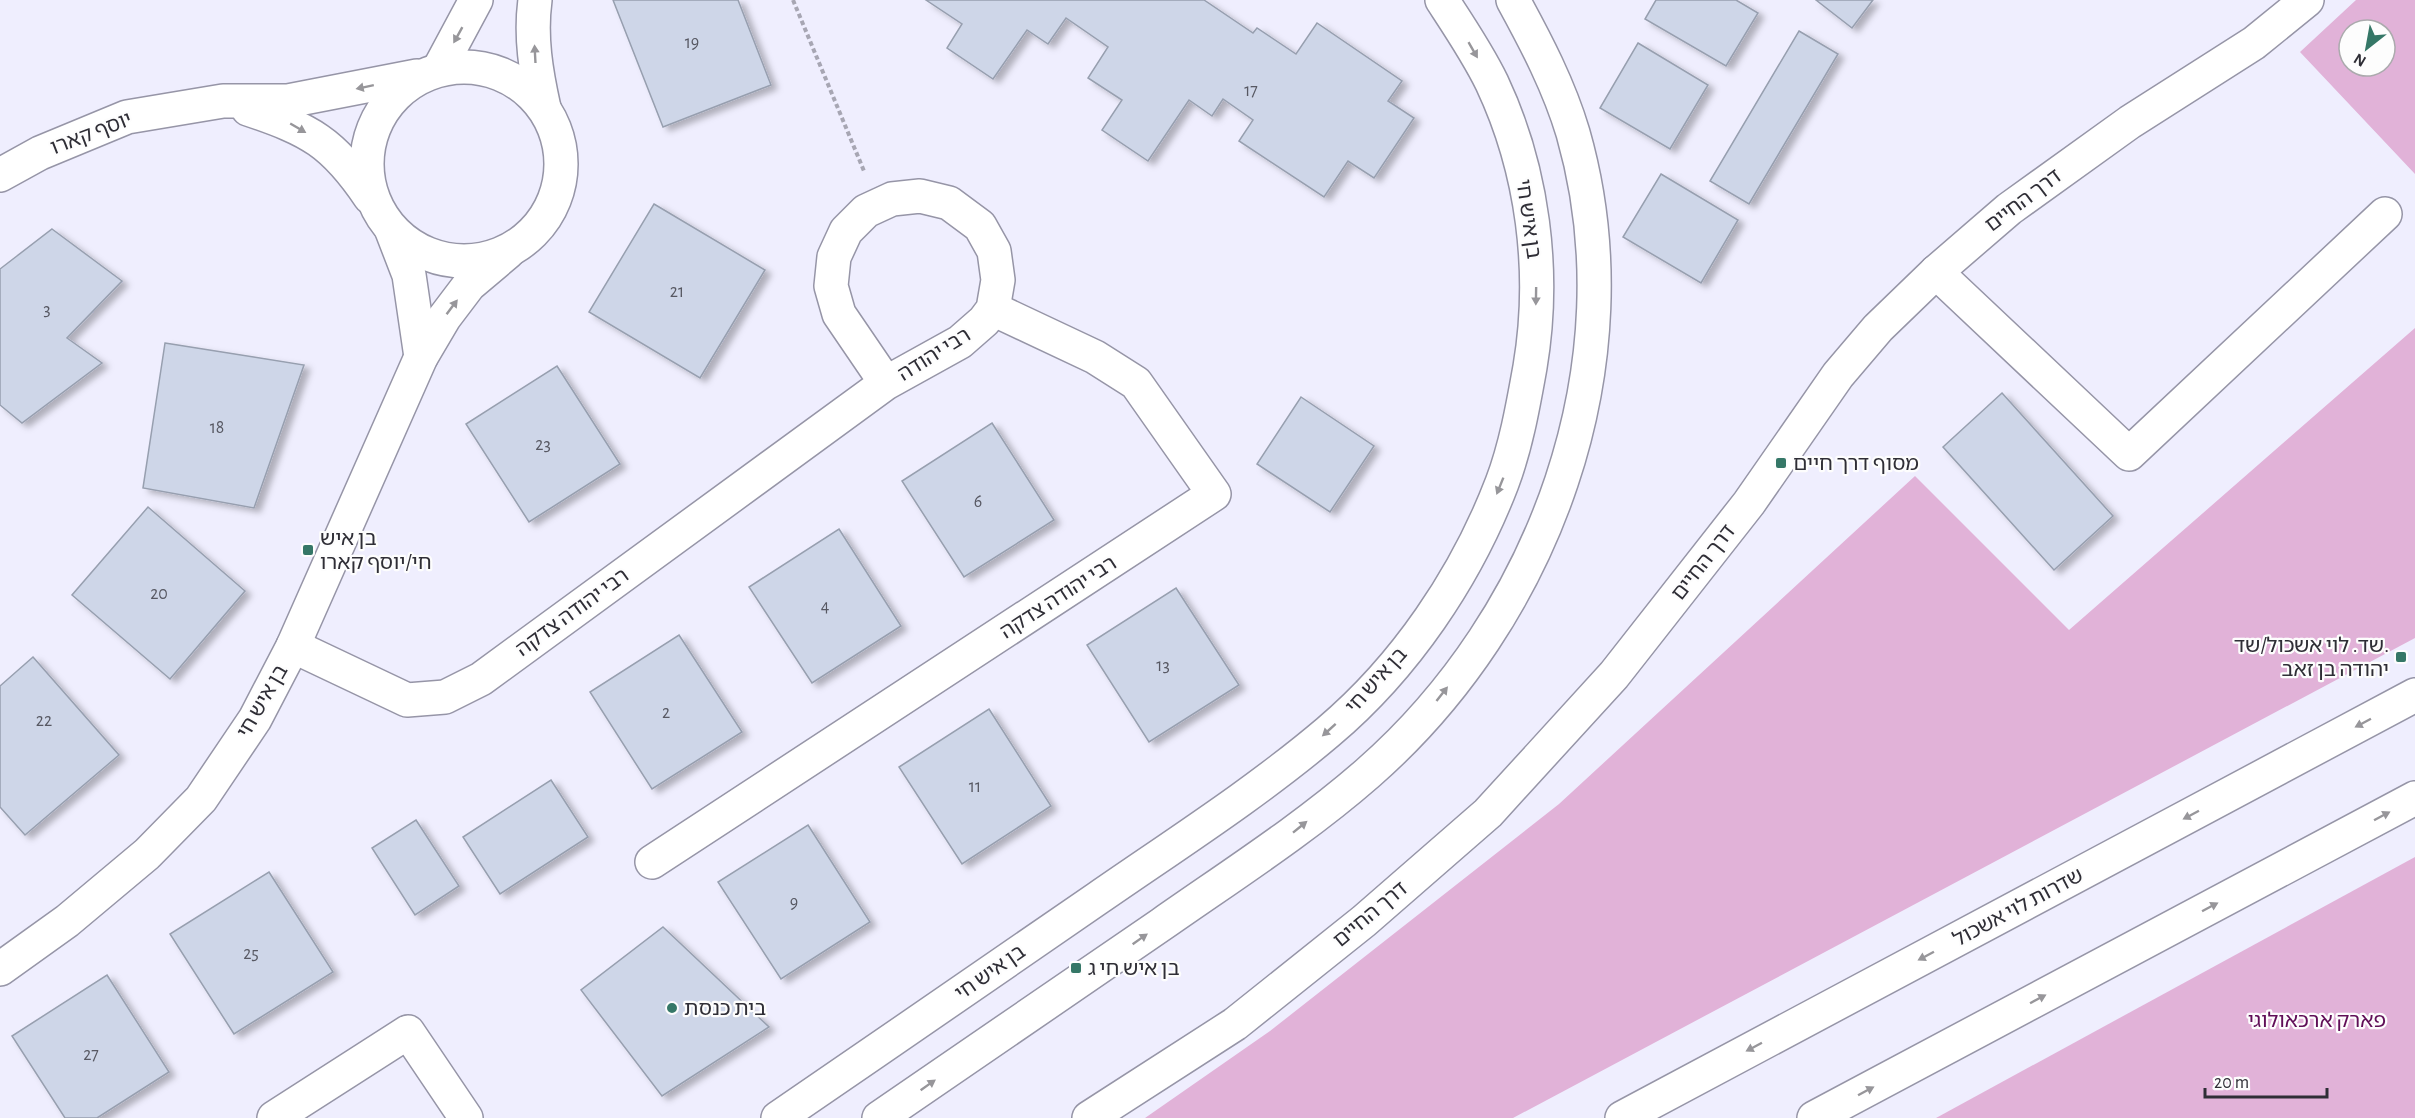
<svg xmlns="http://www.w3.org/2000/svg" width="2415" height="1118" font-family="'Alegreya Sans','Noto Sans Hebrew',sans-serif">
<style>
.green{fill:#e1b2d8;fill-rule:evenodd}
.building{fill:#ced6e8;stroke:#979faf;stroke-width:1.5;filter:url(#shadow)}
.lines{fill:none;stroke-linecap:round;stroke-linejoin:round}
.minor-casing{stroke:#9695a7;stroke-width:36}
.major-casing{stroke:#9695a7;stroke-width:36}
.path{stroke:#a7a6b3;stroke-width:4;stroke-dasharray:4.5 3;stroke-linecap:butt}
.minor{stroke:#fff;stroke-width:33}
.major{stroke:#fff;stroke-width:33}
.oneway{fill:#97969a}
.poi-dot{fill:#357767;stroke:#fdfdfd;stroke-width:2}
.labels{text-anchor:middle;stroke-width:4.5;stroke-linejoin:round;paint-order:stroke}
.number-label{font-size:18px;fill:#575862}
.street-label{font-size:21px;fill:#2f2e36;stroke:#fdfdfd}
.poi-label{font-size:21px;fill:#2f2e36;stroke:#fdfdfd;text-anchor:start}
.park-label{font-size:21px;fill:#600e57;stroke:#fdfdfd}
</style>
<defs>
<filter id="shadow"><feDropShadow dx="6" dy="4" stdDeviation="3" flood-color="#0004"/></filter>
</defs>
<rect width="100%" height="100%" fill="#efeefe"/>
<g class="green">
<path d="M 2356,0 L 2415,0 L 2415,174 L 2300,52 ZM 2349,30 L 2385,30 L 2385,66 L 2349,66 Z"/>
<polygon points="2415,328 2415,638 1513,1118 1145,1118 1270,1031 1559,804 1915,476 2069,630"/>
<polygon points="2415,857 2415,1118 1936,1118"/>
</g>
<g class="building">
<polygon points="613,0 738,0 771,85 663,127"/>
<polygon points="926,0 1204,0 1253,33 1257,28 1296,54 1317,23 1402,81 1388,101 1414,118 1374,178 1348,161 1324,197 1239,141 1253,120 1223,99 1212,116 1189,100 1148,161 1102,130 1122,100 1088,78 1108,47 1066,18 1048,44 1027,30 993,79 947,48 962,24"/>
<polygon points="1656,0 1736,0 1758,13 1726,66 1645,19"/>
<polygon points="1816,0 1873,0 1852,28"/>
<polygon points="1799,31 1838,54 1749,204 1710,181"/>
<polygon points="1638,43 1708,85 1670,149 1600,108"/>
<polygon points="1661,174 1738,220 1701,283 1623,237"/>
<polygon points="654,204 765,270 700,378 589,312"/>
<polygon points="52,229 122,281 67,338 102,363 22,423 0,405 0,269"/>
<polygon points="165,343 304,365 254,508 143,488"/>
<polygon points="557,366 620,464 529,522 466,424"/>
<polygon points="2002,393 2113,516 2054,570 1943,447"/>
<polygon points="1301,397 1374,446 1330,512 1257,464"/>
<polygon points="992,423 1054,520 964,577 902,481"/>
<polygon points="148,507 245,591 170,679 72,595"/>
<polygon points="839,529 901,626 812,683 749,587"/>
<polygon points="1176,588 1239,685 1149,742 1087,645"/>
<polygon points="679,635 742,732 652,789 590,692"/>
<polygon points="33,657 119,755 25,835 0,807 0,686"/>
<polygon points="989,709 1051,806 962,864 899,767"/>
<polygon points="551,780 588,837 500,894 463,837"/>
<polygon points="416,820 459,886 415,915 372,848"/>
<polygon points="808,825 870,922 781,979 718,882"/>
<polygon points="269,872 333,972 234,1034 170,934"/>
<polygon points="663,927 769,1027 662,1096 581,990"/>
<polygon points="107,975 169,1072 97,1118 65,1118 12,1036"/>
</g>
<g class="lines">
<g class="minor-casing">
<g id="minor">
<path d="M 535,0 C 530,37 536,72 544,108"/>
<circle cx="464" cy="164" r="97"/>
<polyline points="439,69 476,0"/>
<path d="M 248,109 C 310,130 333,142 370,197"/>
<polyline points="0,175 40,153 127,117 223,101 288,101 417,76"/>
<polyline points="392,231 409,275 421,357"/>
<polyline points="1936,272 2129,454 2385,214"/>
<polyline points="293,646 407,700 445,697 481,679 886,383 960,342 984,321 993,309 998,280 994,251 980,226 949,203 920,196 892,199 866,211 846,231 834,257 831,286 839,314 886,383"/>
<polyline points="652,862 1214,494 1136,383 1095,357 993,309"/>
<polyline points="0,969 67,921 147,854 201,799 255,719 293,646 421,357 444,318 469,285 508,252"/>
<polyline points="274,1118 408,1032 466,1118"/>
<path d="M 778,1118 C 885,1045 992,971 1098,898 C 1176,844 1256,793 1328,732 C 1405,667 1466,577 1502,483 C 1516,446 1523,406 1530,367 C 1546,272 1533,170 1492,83 C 1478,54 1459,26 1442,0"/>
<path d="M 879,1118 C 974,1053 1068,988 1162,924 C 1232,875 1304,829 1368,773 C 1545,618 1639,363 1573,133 C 1559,86 1536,42 1513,0"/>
<polyline points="1089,1118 1235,1024 1364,921 1488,813 1614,675 1749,503 1838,375 1878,328 1936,272 2009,209 2130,122 2254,43 2307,0"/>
</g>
</g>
<g class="major-casing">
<g id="major">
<polyline points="1622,1118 2415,695"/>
<polyline points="1814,1118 2415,798"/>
</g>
</g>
<polyline class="path" points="793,0 864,171"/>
<use href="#minor" class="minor"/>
<use href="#major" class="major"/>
</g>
<defs><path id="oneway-solid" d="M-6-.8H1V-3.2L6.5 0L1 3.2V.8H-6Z" transform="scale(1.5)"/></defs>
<g class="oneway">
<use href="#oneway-solid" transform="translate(458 35) rotate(119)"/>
<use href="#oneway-solid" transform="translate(1473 50) rotate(60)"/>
<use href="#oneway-solid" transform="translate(535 54) rotate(-93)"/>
<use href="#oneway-solid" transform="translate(365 87) rotate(168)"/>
<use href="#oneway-solid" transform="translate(298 128) rotate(30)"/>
<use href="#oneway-solid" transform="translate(1536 296) rotate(91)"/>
<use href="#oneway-solid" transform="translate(452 307) rotate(-53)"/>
<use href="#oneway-solid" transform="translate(1500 486) rotate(112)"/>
<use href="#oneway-solid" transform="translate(1442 694) rotate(-52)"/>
<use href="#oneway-solid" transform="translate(2363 723) rotate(152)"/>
<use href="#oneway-solid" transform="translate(1329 730) rotate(138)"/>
<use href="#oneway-solid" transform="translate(2191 815) rotate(152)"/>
<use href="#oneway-solid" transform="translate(2382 816) rotate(-28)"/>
<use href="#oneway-solid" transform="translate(1300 827) rotate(-39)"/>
<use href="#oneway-solid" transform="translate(2210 907) rotate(-28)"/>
<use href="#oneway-solid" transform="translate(1140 939) rotate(-35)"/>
<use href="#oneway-solid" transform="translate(1926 956) rotate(152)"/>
<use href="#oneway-solid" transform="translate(2038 999) rotate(-28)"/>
<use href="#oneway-solid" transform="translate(1754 1047) rotate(152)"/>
<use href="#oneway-solid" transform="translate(928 1085) rotate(-35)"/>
<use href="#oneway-solid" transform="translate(1866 1091) rotate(-28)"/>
</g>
<g class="poi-dot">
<rect x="1775" y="457" width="12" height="12" rx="3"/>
<rect x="302" y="544" width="12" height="12" rx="3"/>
<rect x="2395" y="651" width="12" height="12" rx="3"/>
<rect x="1070" y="962" width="12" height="12" rx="3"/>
<circle cx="672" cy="1008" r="6"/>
</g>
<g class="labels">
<g class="number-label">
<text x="692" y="48">19</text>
<text x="1251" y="96">17</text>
<text x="677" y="297">21</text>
<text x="47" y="315">3</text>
<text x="217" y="433">18</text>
<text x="543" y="450">23</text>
<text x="978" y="507">6</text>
<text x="159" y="599">20</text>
<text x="825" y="612">4</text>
<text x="1163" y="671">13</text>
<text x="666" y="718">2</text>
<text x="44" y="726">22</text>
<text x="975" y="792">11</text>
<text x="794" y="908">9</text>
<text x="251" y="959">25</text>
<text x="91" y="1060">27</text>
</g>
<g class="street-label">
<text transform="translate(91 133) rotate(-21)" y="7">יוסף קארו</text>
<text transform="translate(2023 200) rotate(-37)" y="7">דרך החיים</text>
<text transform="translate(1529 219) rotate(82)" y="7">בן איש חי</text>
<text transform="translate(934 354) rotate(-32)" y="7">רבי יהודה</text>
<text transform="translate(1703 562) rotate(-52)" y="7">דרך החיים</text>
<text transform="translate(1058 597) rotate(-33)" y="7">רבי יהודה צדקה</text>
<text transform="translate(572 612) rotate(-36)" y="7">רבי יהודה צדקה</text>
<text transform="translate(1376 680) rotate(-48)" y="7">בן איש חי</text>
<text transform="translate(262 701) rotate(-60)" y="7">בן איש חי</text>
<text transform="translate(2018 907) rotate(-28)" y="7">שדרות לוי אשכול</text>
<text transform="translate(1370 914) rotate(-40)" y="7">דרך החיים</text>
<text transform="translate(990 972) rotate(-35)" y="7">בן איש חי</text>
</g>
<g class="poi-label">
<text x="1793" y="470">מסוף דרך חיים</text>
<text x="320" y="545">בן איש<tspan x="320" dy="24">חי/יוסף קארו</tspan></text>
<text x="2389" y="652" text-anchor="end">שד. לוי אשכול/שד.<tspan x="2389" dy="24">יהודה בן זאב</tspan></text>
<text x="1088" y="975">בן איש חי ג</text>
<text x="684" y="1015">בית כנסת</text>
</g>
<g class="park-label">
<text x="2317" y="1027">פארק ארכאולוגי</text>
</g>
</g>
<g transform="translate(2367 48) rotate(211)"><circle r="28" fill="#fdfdfd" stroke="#abaaad" stroke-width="1.5"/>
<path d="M0-4.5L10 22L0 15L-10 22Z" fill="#357767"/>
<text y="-9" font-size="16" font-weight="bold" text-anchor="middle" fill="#2f2e36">N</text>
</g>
<path d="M2205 1088v9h122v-9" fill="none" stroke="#2f2e36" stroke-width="3"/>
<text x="2214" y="1088" font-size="18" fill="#2f2e36" stroke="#fdfdfd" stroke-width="4.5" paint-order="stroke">20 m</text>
</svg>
